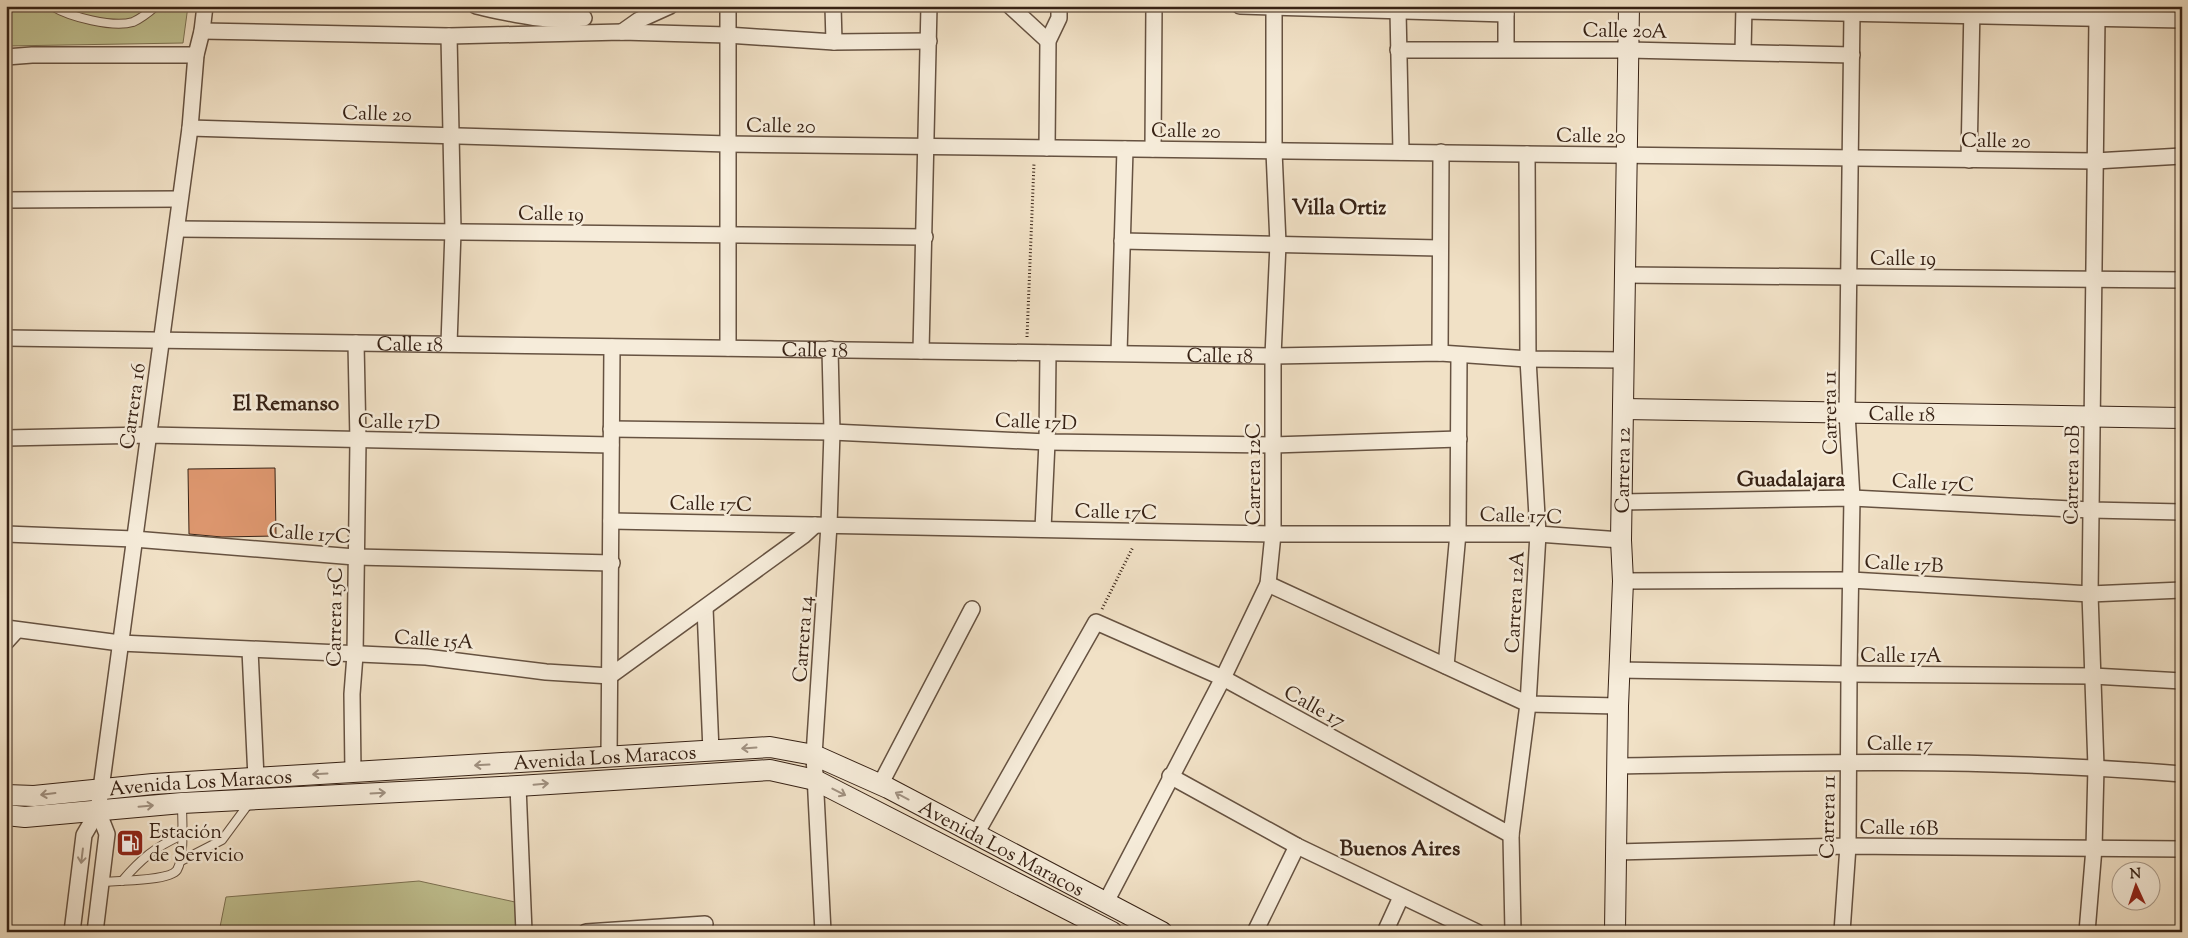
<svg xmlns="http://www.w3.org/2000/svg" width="2188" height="938" font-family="'Sorts Mill Goudy',serif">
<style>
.green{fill:#c0c191;stroke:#7c7253}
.building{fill:#df9870;stroke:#372215}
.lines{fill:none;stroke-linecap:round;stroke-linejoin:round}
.lane-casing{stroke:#665241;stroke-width:10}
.street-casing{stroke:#665241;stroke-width:18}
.secondary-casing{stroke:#372215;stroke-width:22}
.path{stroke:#372215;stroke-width:3;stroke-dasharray:1 2.5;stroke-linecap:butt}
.lane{stroke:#f6ecda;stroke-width:8}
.street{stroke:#f6ecda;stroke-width:15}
.secondary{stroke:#f6ecda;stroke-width:20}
.oneway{stroke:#a09181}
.labels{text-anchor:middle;stroke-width:5;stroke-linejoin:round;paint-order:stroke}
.street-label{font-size:20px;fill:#372215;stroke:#f6ecda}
.poi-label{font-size:20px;fill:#372215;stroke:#f6ecda;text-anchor:start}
.neighbourhood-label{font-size:21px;font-weight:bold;fill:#372215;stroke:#f6ecda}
</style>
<rect width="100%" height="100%" fill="#f1e1c6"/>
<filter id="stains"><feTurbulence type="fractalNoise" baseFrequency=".004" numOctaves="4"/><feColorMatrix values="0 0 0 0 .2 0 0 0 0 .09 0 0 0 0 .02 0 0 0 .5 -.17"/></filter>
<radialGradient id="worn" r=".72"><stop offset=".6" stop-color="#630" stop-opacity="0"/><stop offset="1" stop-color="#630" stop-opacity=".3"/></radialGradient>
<g class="green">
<polygon points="6,6 188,6 183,43 6,46"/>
<polygon points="419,881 515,902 516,932 219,932 226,897"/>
</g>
<polygon class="building" points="275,468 276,536 222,537 189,534 188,469"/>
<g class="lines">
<g class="lane-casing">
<g id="lane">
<path d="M 52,6 C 70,17 113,28 133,22 C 142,18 148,13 156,6"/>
<polyline points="192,6 205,10"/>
<polyline points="181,861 222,840 250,802"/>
<path d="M 122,881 C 141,859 155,847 182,835"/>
<path d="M 101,882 C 116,881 170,881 177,870 C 185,856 182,820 182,804"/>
<polyline points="42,932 64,932"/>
</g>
</g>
<g class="street-casing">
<g id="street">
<path d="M 476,6 C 512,14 547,23 584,18"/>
<polyline points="833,6 834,42"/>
<polyline points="1010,6 1048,41"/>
<polyline points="1240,6 1506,14"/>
<polyline points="1398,11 1401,152"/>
<polyline points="1744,11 2182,20"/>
<polyline points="202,31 449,36 622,32 727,35 834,42 929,41"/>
<polyline points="622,32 639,20 670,6"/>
<polyline points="449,36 453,231 449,344"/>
<polyline points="1506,49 1506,6"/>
<polyline points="1398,50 1628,50 1852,55"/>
<polyline points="1743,52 1744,6"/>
<polyline points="6,57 32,55 196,55"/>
<polyline points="190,128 728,144 2095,161 2182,156"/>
<polyline points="1047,148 1048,41 1059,18 1059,6"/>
<polyline points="1153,149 1154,6"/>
<polyline points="1969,160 1972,6"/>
<polyline points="6,200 179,199"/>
<polyline points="177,229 925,237"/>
<polyline points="1122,241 1439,248"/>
<polyline points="1625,275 2182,280"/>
<path id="s1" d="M 6,338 L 1273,356 L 1440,353 L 1528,359 L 1624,360"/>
<polyline points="728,348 728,6"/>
<polyline points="921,351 929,6"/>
<polyline points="1119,353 1125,149"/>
<polyline points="1440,353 1441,152"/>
<polyline points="611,429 832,432 1047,442 1273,445 1459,439"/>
<polyline points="6,438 148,435 611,445"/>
<polyline points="1621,502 1852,498 2091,510 2182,512"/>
<polyline points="611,521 1273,534 1538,534 1621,540"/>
<polyline points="1043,529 1047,442 1048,353"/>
<polyline points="6,534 134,539 355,557 612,563"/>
<polyline points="1623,581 1851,580 2090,594 2182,590"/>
<polyline points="1268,584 1528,704 1618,706"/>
<polyline points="705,608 711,751"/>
<polyline points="6,628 120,643 426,657 546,672 610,676 803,536 815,525"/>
<polyline points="6,642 16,631"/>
<polyline points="250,650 256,778"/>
<polyline points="1446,666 1458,533 1459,355"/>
<polyline points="1619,670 1849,674 2093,676 2182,681"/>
<polyline points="609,757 612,347"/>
<path d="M 1617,766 C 1805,762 1994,758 2182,774"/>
<polyline points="353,772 352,694 355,655 358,441 356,343"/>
<polyline points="1170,776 1297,846 1477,932"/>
<polyline points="880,785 972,609"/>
<polyline points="518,786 524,932"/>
<polyline points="976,834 1096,622 1223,678 1511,835"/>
<polyline points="1616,852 1848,846 2182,849"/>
<polyline points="1106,902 1223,678 1268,584 1273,534 1273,356 1278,244 1274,151 1274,6"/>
<polyline points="72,932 84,835 98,811 190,128 196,55 202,31 205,6"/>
<polyline points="95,932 107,834 98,811"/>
<polyline points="586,932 705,924"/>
<polyline points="823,932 814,755 829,525 832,432 830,349"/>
<polyline points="1255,932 1297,846"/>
<polyline points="1385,932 1401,897"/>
<polyline points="1513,932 1511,835 1528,704 1538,534 1528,359 1527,154"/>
<polyline points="1842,932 1848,846 1849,674 1852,498 1847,413 1852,13"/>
<polyline points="2087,932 2094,848 2096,767 2090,594 2097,18"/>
</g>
</g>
<g class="secondary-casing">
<g id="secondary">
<path id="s2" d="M 1623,409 L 2182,418"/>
<path id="s3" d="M 6,795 L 34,796 L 153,784 L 770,747 L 814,755 L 888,788 L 1162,932"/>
<polyline points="6,815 25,817 182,803 518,786 770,770 815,780 1112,932"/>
<path id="s4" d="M 1615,932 L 1618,706 L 1623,581 L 1621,540 L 1629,6"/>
</g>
</g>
<g class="path">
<polyline points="1027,337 1034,163"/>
<polyline points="1102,609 1133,547"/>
</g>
<use href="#lane" class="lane"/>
<use href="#street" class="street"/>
<use href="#secondary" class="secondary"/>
</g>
<defs><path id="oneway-shaft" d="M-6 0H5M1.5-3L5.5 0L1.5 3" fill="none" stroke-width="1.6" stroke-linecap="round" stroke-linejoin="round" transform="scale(1.25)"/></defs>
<g class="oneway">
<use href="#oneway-shaft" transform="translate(749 748) rotate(176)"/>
<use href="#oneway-shaft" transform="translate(482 765) rotate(177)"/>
<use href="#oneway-shaft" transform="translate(320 774) rotate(177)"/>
<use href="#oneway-shaft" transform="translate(541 784) rotate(-5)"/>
<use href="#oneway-shaft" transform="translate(839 792) rotate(27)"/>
<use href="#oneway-shaft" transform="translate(378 793) rotate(-3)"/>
<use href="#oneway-shaft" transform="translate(48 794) rotate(173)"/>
<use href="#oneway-shaft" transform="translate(902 796) rotate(-152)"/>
<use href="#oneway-shaft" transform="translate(146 806) rotate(-5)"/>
<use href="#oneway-shaft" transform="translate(82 856) rotate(97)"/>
</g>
<defs>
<g id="fuel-square" transform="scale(1.4375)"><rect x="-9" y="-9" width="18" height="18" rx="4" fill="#8f2418" stroke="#f6ecda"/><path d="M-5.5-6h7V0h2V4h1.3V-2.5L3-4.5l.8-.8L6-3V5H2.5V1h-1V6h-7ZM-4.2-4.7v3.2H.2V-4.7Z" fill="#fff"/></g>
</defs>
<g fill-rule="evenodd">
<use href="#fuel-square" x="130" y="843"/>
</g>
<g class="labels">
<g class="street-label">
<text transform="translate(1625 30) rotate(1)" y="7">Calle 20A</text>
<text transform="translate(377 113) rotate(2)" y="7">Calle 20</text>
<text transform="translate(781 125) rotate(1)" y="7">Calle 20</text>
<text transform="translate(1186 130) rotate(1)" y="7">Calle 20</text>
<text transform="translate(1591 135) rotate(1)" y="7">Calle 20</text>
<text transform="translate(1996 140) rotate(1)" y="7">Calle 20</text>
<text transform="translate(551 213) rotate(1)" y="7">Calle 19</text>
<text x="1903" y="265">Calle 19</text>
<text dy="7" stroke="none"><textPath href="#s1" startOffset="404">Calle 18</textPath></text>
<text dy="7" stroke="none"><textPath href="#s1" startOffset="809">Calle 18</textPath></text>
<text dy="7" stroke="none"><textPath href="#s1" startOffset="1214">Calle 18</textPath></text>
<text transform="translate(132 406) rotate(-82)" y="7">Carrera 16</text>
<text transform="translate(1829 413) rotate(-91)" y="7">Carrera 11</text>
<text dy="7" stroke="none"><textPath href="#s2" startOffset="279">Calle 18</textPath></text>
<text transform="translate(399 421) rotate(1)" y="7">Calle 17D</text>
<text transform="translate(1036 421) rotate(2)" y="7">Calle 17D</text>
<text dy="7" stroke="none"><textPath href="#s4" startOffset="462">Carrera 12</textPath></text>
<text transform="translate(1253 474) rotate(-90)" y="7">Carrera 12C</text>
<text transform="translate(2071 475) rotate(-89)" y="7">Carrera 10B</text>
<text transform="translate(1933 482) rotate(3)" y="7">Calle 17C</text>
<text transform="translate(711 503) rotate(1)" y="7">Calle 17C</text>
<text transform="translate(1116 511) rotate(1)" y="7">Calle 17C</text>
<text transform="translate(1521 515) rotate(2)" y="7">Calle 17C</text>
<text transform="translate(310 533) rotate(4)" y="7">Calle 17C</text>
<text transform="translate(1904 563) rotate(3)" y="7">Calle 17B</text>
<text transform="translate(1514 602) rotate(-87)" y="7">Carrera 12A</text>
<text transform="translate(334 617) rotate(-89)" y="7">Carrera 15C</text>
<text transform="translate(434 639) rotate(4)" y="7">Calle 15A</text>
<text transform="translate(802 639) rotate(-86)" y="7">Carrera 14</text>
<text x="1901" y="662">Calle 17A</text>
<text transform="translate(1315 706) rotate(29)" y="7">Calle 17</text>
<text transform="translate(1900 743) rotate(1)" y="7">Calle 17</text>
<text dy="7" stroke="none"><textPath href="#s3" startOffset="600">Avenida Los Maracos</textPath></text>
<text dy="7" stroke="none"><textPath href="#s3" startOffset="195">Avenida Los Maracos</textPath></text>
<text transform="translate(1827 817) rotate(-89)" y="7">Carrera 11</text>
<text transform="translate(1899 827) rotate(1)" y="7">Calle 16B</text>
<text dy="7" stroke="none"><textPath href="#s3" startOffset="1020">Avenida Los Maracos</textPath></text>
</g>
<g class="poi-label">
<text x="149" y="838">Estación<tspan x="149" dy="23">de Servicio</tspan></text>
</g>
<g class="neighbourhood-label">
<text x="1339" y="214">Villa Ortiz</text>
<text x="286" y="410">El Remanso</text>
<text x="1791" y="486">Guadalajara</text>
<text x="1400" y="855">Buenos Aires</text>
</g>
</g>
<rect width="2188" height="938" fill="none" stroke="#f1e1c6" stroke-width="25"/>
<rect x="8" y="8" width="2173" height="923" fill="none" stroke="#372215" stroke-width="2.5"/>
<rect x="12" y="12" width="2163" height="913" fill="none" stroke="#372215"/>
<g transform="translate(2136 886) rotate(357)"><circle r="24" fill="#f6ecda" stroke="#aa9b8b"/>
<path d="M0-4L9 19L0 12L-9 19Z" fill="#8f2418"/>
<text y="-8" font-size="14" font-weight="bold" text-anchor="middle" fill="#372215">N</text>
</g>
<rect width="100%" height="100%" filter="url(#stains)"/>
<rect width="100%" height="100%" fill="url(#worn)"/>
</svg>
